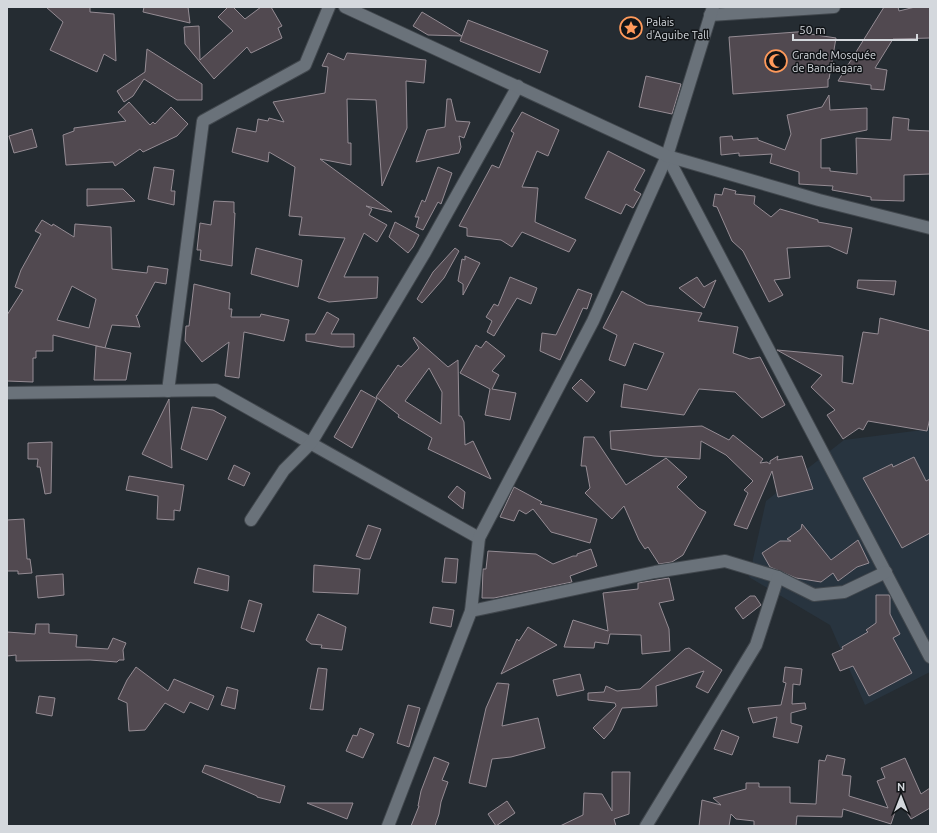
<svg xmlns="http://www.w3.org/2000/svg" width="937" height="833" font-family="Ubuntu,sans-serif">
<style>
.built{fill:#28343f}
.building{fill:#514950;stroke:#958c94;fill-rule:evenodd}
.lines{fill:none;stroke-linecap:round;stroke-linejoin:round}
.street-casing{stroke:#41474d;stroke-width:14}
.secondary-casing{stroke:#41474d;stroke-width:14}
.street{stroke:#6a727a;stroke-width:12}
.secondary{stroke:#6a727a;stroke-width:12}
.labels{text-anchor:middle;stroke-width:3;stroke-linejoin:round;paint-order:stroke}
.poi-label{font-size:11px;fill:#d4d8dd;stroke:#111417;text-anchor:start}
</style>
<rect width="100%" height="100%" fill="#252c32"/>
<polygon class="built" points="930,429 930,672 865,705 830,625 749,577 766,501 844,440"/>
<g class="building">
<polygon points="46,7 90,7 90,12 114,14 116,61 104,54 97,72 50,50 63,22"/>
<polygon points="144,7 188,7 190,23 143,12"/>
<polygon points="228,7 233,7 245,19 261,7 271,7 282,26 278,28 282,38 251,53 247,47 214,79 185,44 184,27 199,26 200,60 233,31 218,17"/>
<polygon points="884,7 898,7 899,11 915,7 930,7 930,38 893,39 875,68 887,70 884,90 871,89 871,85 838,81"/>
<polygon points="422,12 462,36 428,35 413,26"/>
<polygon points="468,20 548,51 540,73 460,41"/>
<polygon points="810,31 810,34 836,38 829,79 828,79 828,87 733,94 729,37"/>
<polygon points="147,49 202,84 202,100 177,100 144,79 133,96 124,102 117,91 145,72"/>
<polygon points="328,53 344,60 347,53 426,60 424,83 406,81 407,128 382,186 376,100 347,99 348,143 351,143 351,165 320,159 392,212 366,206 372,209 369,215 387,225 377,242 364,233 344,277 378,277 377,298 329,302 318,298 345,238 299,235 302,217 289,216 295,167 269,152 268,162 232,152 237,128 256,132 258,119 268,121 269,118 284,122 273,102 325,93 328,67 322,66"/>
<polygon points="646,76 681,84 672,114 639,107"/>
<polygon points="829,95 830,110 867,108 867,130 821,139 821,168 830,168 830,171 857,174 856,138 891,140 893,117 909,119 908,130 930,131 930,174 904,175 904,201 871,200 871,197 832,190 833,186 799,184 799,172 770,163 772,154 739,156 739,153 721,155 720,137 732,136 733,140 758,138 758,140 785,150 791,134 787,115 822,107"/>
<polygon points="447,99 451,99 456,121 470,122 464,138 459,136 461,147 459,153 416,162 427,130 445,127"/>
<polygon points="129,102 150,125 153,122 155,124 171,107 188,124 177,136 143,152 140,149 115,166 113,162 66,165 63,135 74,131 74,128 126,121 118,112"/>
<polygon points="522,112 559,130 548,156 537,151 522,187 538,188 535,222 576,240 569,252 522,232 512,247 501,240 467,236 467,228 459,226 492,165 499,168 514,133 511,131"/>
<polygon points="32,129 37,147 14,153 9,136"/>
<polygon points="608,151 645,170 634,190 641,194 633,208 626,204 621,214 585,198"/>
<polygon points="154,167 174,170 171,191 175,191 174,205 148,199"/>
<polygon points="438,167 452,173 441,204 438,202 423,230 416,227 419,217 415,217 422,200 425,202"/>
<polygon points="724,188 736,191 735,194 755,196 754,204 771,217 780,209 818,220 818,222 852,228 847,254 829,246 787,248 790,278 774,280 783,295 769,302 743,251 732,241 717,207 713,206 715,194 722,195"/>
<polygon points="87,189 123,189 135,201 87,206"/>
<polygon points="214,201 234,202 234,213 235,213 232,266 200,260 201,250 197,250 200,223 211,225"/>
<path d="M 42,220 L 52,226 L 53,224 L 74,237 L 75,224 L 111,227 L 112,269 L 147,273 L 148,266 L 168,269 L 166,284 L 155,282 L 137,316 L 136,315 L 140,327 L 112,325 L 105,348 L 53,335 L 53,351 L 36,351 L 36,358 L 33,358 L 33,382 L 7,381 L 7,315 L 23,290 L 15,287 L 21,270 L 41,234 L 35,231 ZM 72,286 L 96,299 L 89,328 L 57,320 Z"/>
<polygon points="395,222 419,235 413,247 408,253 389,237"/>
<polygon points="256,248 302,260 298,287 251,274"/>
<polygon points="455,248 459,251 444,278 422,303 417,299 433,272"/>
<polygon points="465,256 480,263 463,295 463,284 458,281 462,259 465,260"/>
<polygon points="510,277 537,288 531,304 517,298 494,336 487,332 492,321 486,317 494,304 498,306"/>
<polygon points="697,277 704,287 716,280 704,308 679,288"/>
<polygon points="858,280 896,281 894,295 857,288"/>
<polygon points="194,284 230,293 229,309 232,309 231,317 260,317 261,314 289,320 284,341 244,332 239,378 225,376 229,342 202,362 185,341 186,326 189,326"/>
<polygon points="578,289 592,294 587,309 583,308 560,360 540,351 542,333 556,335"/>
<polygon points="622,291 647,305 702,313 698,321 738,327 733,353 750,359 760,357 785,405 762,418 735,392 699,389 684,415 621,407 624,384 647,390 664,353 634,343 625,366 609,360 617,335 603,328"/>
<polygon points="327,312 339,319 331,334 354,334 354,347 341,347 306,341 306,334 315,334"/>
<polygon points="880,318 930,331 930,418 927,431 868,421 863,430 859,428 843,439 827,415 835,410 811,387 822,375 777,350 843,356 842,382 853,384 863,332 878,334"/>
<path d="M 414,337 L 448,367 L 458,360 L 459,416 L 461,416 L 464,422 L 465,445 L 473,441 L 491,479 L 428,449 L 432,438 L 398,417 L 399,415 L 376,397 L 398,365 L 401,367 L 419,348 L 413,338 ZM 429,368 L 442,392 L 441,424 L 405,401 Z"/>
<polygon points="486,341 505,356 492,371 499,375 492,389 516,393 510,420 485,415 490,389 460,373 476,345 481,348"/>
<polygon points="96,346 131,353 126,380 94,380"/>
<polygon points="581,379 595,392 587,402 572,388"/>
<polygon points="361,390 377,399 352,448 334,437"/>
<polygon points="169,399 172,468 142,454"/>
<polygon points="192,407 213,410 226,417 207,460 181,449"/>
<polygon points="702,426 729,440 733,435 763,459 760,463 767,462 770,464 770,461 778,456 777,460 802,456 813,489 778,497 772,471 747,529 734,525 748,493 744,490 753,481 726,455 701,441 700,459 654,456 611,449 610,431"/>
<polygon points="584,437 594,437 626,485 666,458 687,477 677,487 699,508 706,512 683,555 672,562 659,564 648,547 645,549 639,540 624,506 612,519 585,493 590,488 586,466 581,466"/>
<polygon points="52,442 51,493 45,494 40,467 37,467 38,459 28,459 28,443"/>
<polygon points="914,457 926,481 930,479 930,533 902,548 863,478 892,464 893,467"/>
<polygon points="234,465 250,473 244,486 228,479"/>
<polygon points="129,476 184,485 180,511 174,510 174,520 157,519 158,496 126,490"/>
<polygon points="457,486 465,492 463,509 448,497"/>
<polygon points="514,487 542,502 540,504 597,519 590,543 551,532 533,509 526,514 519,510 514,521 500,517"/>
<polygon points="24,519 27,559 30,559 32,573 18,574 18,571 7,571 7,520"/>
<polygon points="802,524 831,560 858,540 869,563 857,567 838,581 833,573 821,582 796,578 770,567 762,553 780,541 791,541 787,539 801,529"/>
<polygon points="368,525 381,529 370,559 364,559 356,556"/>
<polygon points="591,549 597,566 570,576 572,582 494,598 482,598 483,569 486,569 488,551 536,554 553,564 573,556 577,556 577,554"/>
<polygon points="445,558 458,559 456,583 442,582"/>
<polygon points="314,565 360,569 358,594 313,592"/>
<polygon points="198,568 229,576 228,591 194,583"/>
<polygon points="63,574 64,595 38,598 36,576"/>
<polygon points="669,578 674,600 659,603 669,629 670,651 642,654 641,635 610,634 608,644 595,642 594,648 564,647 573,620 608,631 603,593 638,589 638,583"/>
<polygon points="876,595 889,595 890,597 890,614 900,634 893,638 912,673 869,696 853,666 840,671 832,654 843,649 842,647 868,632 866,630 876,623"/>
<polygon points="750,596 755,596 761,605 743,619 735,608"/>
<polygon points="249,600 262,604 254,632 241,628"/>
<polygon points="433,607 454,610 451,627 430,623"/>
<polygon points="318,614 346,627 342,650 321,648 322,645 311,644 306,640"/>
<polygon points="36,624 49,624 49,633 77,635 76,647 108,649 113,638 126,643 123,650 124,660 119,660 117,662 90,660 16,661 16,655 7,656 7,632 35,634"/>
<polygon points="528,627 557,645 501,674 517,639 519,641"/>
<polygon points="689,648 722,670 708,693 696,687 704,671 656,686 657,706 622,708 612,730 604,739 593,728 616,706 615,703 588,700 588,693 604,692 606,686 617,691 640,689 685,649"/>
<polygon points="136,667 168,691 174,679 214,696 208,710 190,702 184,713 165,703 145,730 129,731 127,703 118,699 127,680"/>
<polygon points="785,667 802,669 800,685 793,684 792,704 805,703 806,709 791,713 791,723 802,726 798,743 773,737 777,717 753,723 748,708 781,705 786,683 783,682"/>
<polygon points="318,668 327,669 323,710 310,709"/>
<polygon points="580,674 584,690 557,696 553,680"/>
<polygon points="497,683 509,684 502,726 538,718 545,748 511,757 492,759 486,787 469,783 486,708"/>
<polygon points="227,687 238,690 235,709 221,705"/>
<polygon points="39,696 55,698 52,716 36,713"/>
<polygon points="408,705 420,708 409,747 397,743"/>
<polygon points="360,728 374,734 363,758 346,751 353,735 357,736"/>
<polygon points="722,730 739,737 732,755 714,749"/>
<polygon points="827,755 845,759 842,775 851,776 849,796 888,808 877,781 885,778 881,768 905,758 921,794 930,788 930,808 911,819 899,800 891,824 843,809 842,817 797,816 796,826 754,826 754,821 736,819 731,814 729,826 699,826 702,800 721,805 713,798 746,789 746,783 759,783 759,787 790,787 790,803 816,804 819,760 825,761"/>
<polygon points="434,757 449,763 442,780 448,782 441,802 439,814 435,826 411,826 419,806 418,806 421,791"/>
<polygon points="205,765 285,786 280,803 257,797 257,796 202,772"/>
<polygon points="612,772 630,772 629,814 614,819 616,826 560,826 583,815 584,793 602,794 612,811"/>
<polygon points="507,801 515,813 496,826 488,814"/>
<polygon points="307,803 353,803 347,819"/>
</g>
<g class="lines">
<g class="street-casing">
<g id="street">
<polyline points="710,15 834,7"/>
<polyline points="667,156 930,657"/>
<polyline points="168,391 203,121 305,65 329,7"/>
<polyline points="7,393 216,390 479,538"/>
<polyline points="251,520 284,470 311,443 424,254 518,86"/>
<polyline points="471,611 655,572 725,561 778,577 814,595 844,592 886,572"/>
<polyline points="388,826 471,611 479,538 593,321 667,156 713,7"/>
<polyline points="646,826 756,645 778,577"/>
</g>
</g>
<g class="secondary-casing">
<polyline id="secondary" points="345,7 667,156 819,200 930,228"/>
</g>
<use href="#street" class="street"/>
<use href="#secondary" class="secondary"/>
</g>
<defs>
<g id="sight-ring" transform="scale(1.15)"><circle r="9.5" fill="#111417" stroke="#ff9a5b" stroke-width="1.5"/><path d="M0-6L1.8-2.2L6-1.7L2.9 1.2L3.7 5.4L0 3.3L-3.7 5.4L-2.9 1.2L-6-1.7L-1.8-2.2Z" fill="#ff9a5b"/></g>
<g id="mosque-ring" transform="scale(1.15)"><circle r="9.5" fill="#111417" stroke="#ff9a5b" stroke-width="1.5"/><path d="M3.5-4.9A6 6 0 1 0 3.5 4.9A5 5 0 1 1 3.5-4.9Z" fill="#ff9a5b"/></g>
</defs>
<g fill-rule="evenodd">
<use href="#sight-ring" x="631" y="28"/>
<use href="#mosque-ring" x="776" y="61"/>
</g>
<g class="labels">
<g class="poi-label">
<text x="646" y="26">Palais<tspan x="646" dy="13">d'Aguibe Tall</tspan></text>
<text x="792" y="59">Grande Mosquée<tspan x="792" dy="13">de Bandiagara</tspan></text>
</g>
</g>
<rect width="937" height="833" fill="none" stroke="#d4d8dd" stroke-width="16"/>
<g transform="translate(901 797)" stroke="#111417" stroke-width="3" paint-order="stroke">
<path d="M0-3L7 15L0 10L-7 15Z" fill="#d4d8dd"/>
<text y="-6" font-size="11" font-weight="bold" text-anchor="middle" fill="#d4d8dd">N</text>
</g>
<path d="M793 34v6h124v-6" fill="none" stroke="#d4d8dd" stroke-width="2"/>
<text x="799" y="34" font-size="12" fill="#d4d8dd" stroke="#111417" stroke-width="3" paint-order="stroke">50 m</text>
</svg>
